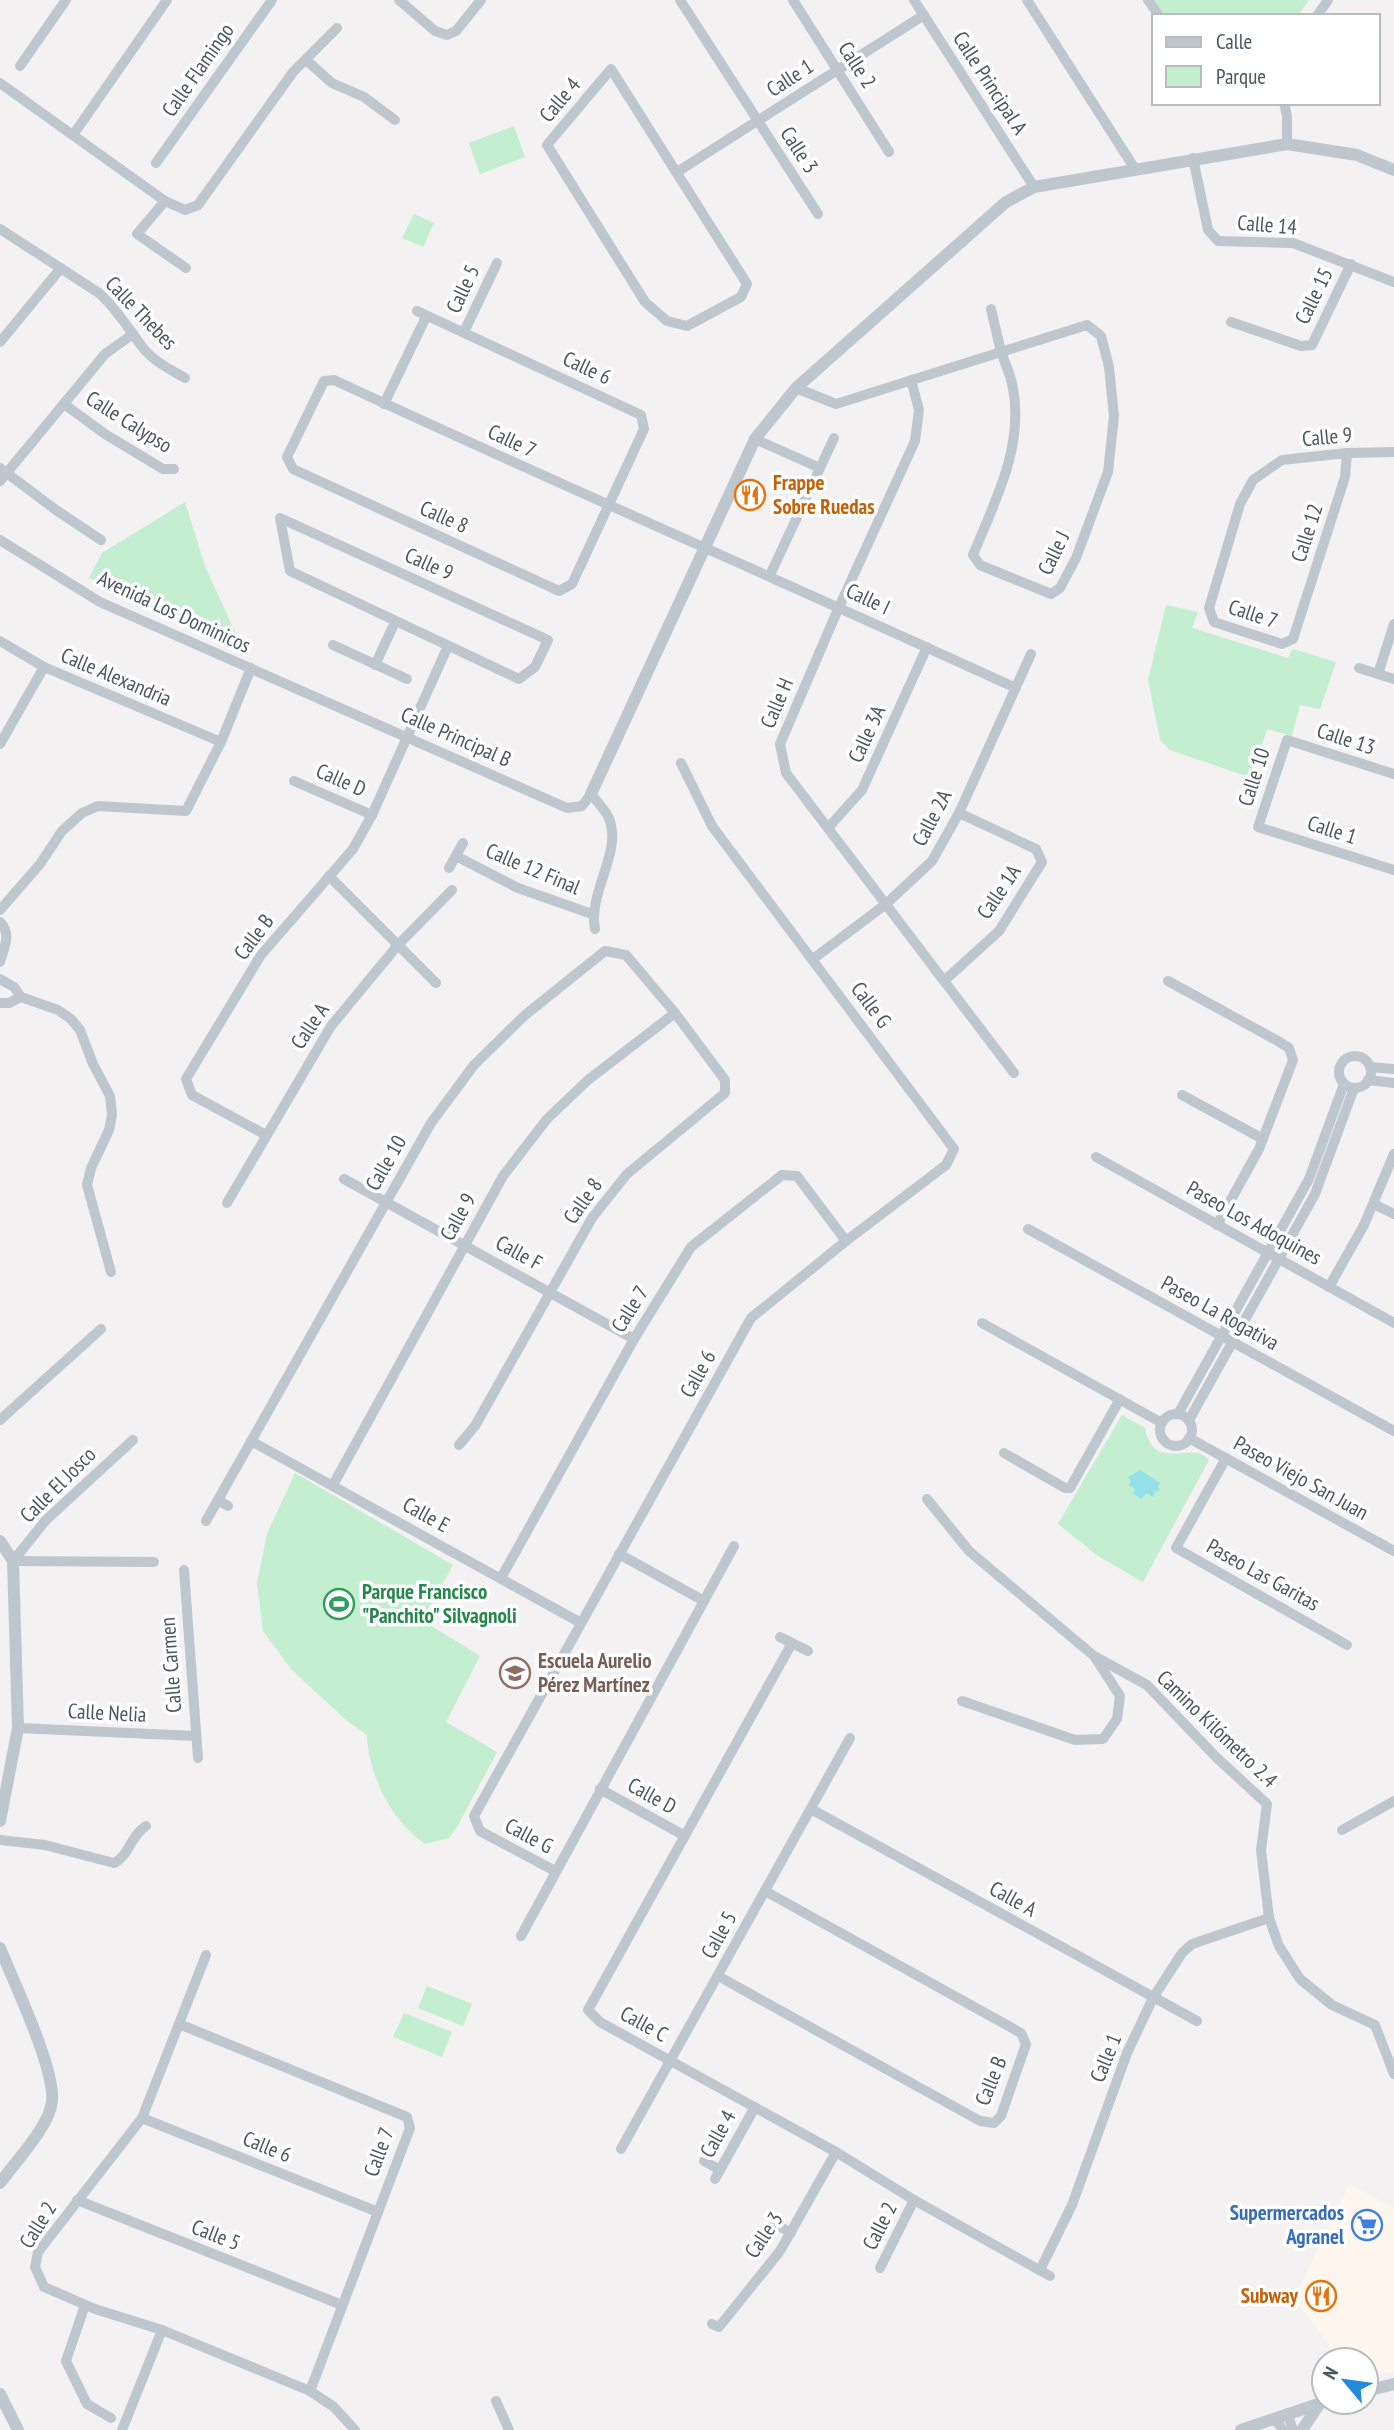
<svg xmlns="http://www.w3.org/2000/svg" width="1394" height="2430" font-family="'PT Sans Narrow',sans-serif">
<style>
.commercial{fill:#fcf6ed}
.green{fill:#c3eecf}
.water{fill:#93e0e8}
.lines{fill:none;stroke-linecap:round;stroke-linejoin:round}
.minor{stroke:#bec7cd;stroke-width:10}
.tertiary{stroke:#bec7cd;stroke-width:12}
.labels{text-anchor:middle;stroke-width:7;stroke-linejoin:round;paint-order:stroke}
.street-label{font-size:21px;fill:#4a575e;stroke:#fff}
.food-label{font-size:21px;font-weight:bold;fill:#c56008;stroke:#fff;text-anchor:start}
.leisure-label{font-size:21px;font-weight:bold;fill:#27864d;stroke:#fff;text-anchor:start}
.education-label{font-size:21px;font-weight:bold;fill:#785e54;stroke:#fff;text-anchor:start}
.shop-label{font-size:21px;font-weight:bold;fill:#366cbe;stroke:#fff;text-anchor:end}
</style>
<rect width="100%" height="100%" fill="#f3f1f2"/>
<polygon class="commercial" points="1349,2184 1394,2208 1394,2371 1366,2379 1366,2360 1336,2360 1328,2344 1294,2299"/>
<g class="green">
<polygon points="1154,0 1309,0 1297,16 1164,16"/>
<polygon points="514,126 525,157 480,174 469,143"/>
<polygon points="414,214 434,223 423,247 402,238"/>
<polygon points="185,502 205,566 239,641 89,578 102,553"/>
<polygon points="1166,605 1198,612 1192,628 1288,658 1293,649 1336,662 1320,709 1300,705 1292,736 1267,729 1252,778 1170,750 1160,740 1148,680"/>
<path d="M 1122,1415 L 1145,1428 C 1154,1475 1194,1439 1209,1460 L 1143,1582 L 1098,1556 L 1058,1524 Z"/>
<path d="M 295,1473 L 453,1565 L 422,1620 L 480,1656 L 446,1722 L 497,1752 L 457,1827 L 449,1838 L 425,1844 C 391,1820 369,1777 367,1735 L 346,1720 L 292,1670 L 263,1631 L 257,1583 L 267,1534 Z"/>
<polygon points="427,1986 472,2004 463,2026 418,2008"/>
<polygon points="404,2013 452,2032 442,2057 393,2037"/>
</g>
<polygon class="water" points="1140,1470 1160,1483 1158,1487 1160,1490 1155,1492 1153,1497 1146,1493 1142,1499 1133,1494 1135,1489 1129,1485 1131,1481 1128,1477"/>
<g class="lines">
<g class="minor">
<polyline points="399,0 435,31 447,35 456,31 481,0"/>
<polyline points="680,0 818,214"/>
<polyline points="793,0 889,152"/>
<polyline points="914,0 1034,187"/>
<polyline points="1027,0 1135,169"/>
<polyline points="1148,0 1159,16"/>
<polyline points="1317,16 1328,0"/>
<polyline points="306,60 332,83 364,97 395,120"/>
<polyline points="20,66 66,0"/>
<polygon points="611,69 747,284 741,297 687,326 667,321 645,302 547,145"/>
<polyline points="0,83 165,201 185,210 198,205 293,72 337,28"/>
<polyline points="1284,103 1287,116 1287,144"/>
<polyline points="73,135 167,0"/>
<polyline points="1193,158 1208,230 1218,241 1293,243 1394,282"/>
<polyline points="156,163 272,0"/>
<polyline points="677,172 924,15"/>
<polyline points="165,201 137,234 186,268"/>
<path d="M 0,229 L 99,293 C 118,310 129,330 144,349 C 155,362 171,370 185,378"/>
<path d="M 417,311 L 641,415 L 644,429 L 572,584 L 559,591 L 293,469 L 287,457 L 324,381 L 334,380 C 560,485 789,584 1016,688"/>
<polyline points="1231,322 1301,346 1312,345 1351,264"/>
<path d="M 1087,325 L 1101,336 L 1109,367 L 1114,416 L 1108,472 L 1076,558 L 1060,588 L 1051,594 L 980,565 L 973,555 C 995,501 1024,447 1013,388 C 1011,376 1005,363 1001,352 Z"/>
<polyline points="464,332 497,263"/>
<polyline points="0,342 61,268"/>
<polyline points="911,380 919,410 915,441 839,607 780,744 786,773 1014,1073"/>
<polyline points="796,388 836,404 1001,352 991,309"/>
<polyline points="64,404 105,434 163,469 174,469"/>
<polyline points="384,404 426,317"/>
<polyline points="755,439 820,468"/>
<polyline points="1347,453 1345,477 1293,639 1282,644 1214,622 1209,608 1240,504 1253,480 1282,460 1347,453 1394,452"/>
<polyline points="0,468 56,510 101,540"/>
<polyline points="0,481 105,354 133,334"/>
<polygon points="280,518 548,640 535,667 519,679 290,571"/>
<path d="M 0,540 L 100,602 L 567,808 L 582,806 L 591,794 C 597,802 607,811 610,821 C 621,854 588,893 595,929"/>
<polyline points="770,575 834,438"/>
<polyline points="0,641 44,667 221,742"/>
<polyline points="333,645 407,679"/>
<polyline points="375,665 395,622"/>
<polyline points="1359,668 1394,679"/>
<polyline points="1378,674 1394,624"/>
<polyline points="0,744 44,667"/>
<polyline points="1394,774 1287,740 1258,827 1394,870"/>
<polyline points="294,781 372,815"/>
<polyline points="828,828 862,790 927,647"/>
<polyline points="456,856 518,888 592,914"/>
<polyline points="449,868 463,843"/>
<polyline points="329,876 436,983"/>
<polyline points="0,910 40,864 62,831 82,813 98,806 186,811 221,742 251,668"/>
<path d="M 0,922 C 12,934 4,947 0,962"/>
<polyline points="813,959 886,904 932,861 959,813 1031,654"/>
<polyline points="0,979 14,987 21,997 58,1010 71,1019 80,1030 93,1064 110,1096 112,1115 109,1130 91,1168 87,1185 111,1272"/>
<polyline points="944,981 999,931 1042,862 1036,849 959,813"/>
<polyline points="1168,981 1278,1041 1289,1048 1293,1060 1259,1149 1217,1225"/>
<polyline points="0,1003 9,1003 21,997"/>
<circle cx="1355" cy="1072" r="16"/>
<polyline points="1370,1067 1394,1069"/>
<polyline points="1368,1080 1394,1083"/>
<polyline points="1182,1095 1263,1139"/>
<polyline points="266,1135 192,1095 186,1079 261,955 353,849 372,815 448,646"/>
<polyline points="1096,1157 1394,1323"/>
<polyline points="344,1179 634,1339"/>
<polyline points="227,1203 331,1026 398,945 452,890"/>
<polyline points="1374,1204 1394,1214"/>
<polyline points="1028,1229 1394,1431"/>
<polyline points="1329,1287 1364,1225 1394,1154"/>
<polyline points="982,1323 1162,1423"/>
<polyline points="1178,1414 1309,1179 1344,1084"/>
<circle cx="1176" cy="1430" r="16"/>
<polyline points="0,1420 101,1329"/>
<polyline points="1189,1420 1315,1194 1354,1088"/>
<polyline points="1189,1438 1394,1551"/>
<polyline points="251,1441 581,1623"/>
<polyline points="1004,1453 1065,1488 1070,1488 1120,1399"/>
<polyline points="1226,1458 1176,1548 1347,1645"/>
<polyline points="333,1485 503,1176 547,1119 588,1080 675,1013"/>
<polyline points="927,1499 969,1551 1094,1656 1147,1685 1216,1757 1267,1804 1261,1850 1269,1918 1279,1946 1300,1979 1332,2005 1375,2025 1394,2074"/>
<polyline points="218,1500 228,1506"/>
<polyline points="206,1521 431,1123 474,1065 524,1016 605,951 626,955 675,1013 725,1080 725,1093 627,1174 592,1218 475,1426 459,1445"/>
<polyline points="619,1554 704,1601"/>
<polyline points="13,1561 46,1520 133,1440"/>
<polyline points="13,1561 154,1562"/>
<polyline points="184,1570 198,1758"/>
<polyline points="501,1578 634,1339 691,1247 782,1175 797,1176 846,1241"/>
<polyline points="780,1637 808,1651"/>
<polyline points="792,1643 588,2010 600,2022 836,2152 914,2200 1050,2276"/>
<polyline points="962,1701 1075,1740 1103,1739 1117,1719 1120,1696 1096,1659"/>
<polyline points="18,1728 196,1736"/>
<polyline points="600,1789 685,1836"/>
<polyline points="811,1809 1197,2021"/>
<polyline points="1342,1830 1394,1801"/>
<path d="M 0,1840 L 45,1845 L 114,1863 C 129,1856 131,1835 146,1826"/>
<polyline points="555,1871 480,1831 474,1816 751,1318 846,1241 946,1165 954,1149 712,826 681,763"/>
<polyline points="521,1936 734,1546"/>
<polyline points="206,1955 142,2118 38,2252 35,2267 44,2287 95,2309 162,2330 310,2391 334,2407 355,2430"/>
<polyline points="718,1976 980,2121 994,2123 1001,2116 1026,2044 1021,2033 765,1891"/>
<polyline points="179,2024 407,2117 410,2128 310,2391"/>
<polyline points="142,2118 378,2212"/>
<polyline points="621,2149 850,1738"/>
<polyline points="704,2161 720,2170"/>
<polyline points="715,2179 755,2107"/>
<polyline points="77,2200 342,2305"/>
<polyline points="776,2224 791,2233"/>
<polyline points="880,2268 914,2200"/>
<polyline points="1040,2270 1072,2205 1127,2053 1153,1998 1182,1953 1192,1944 1269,1918"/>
<polyline points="85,2305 66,2361 87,2404 111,2418"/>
<polyline points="712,2324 719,2327 723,2322 780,2251 836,2152"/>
<polyline points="496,2401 509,2430"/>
<polyline points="1287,2413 1293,2430"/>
<polyline points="1274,2418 1283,2430"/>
<polyline points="122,2430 162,2330"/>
</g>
<g class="tertiary">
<polyline points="591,794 755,439 796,388 1006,202 1034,187 1287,144 1357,155 1394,170"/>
<polyline points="0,1541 13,1561 18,1728 0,1821"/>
<path d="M 0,1948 C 14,1983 55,2068 52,2101 C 50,2126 15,2162 0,2183"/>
<polyline points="1366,2391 1394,2384"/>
<polyline points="0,2394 18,2430"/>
<polyline points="1241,2430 1324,2402"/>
<polyline points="1302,2430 1320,2403"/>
</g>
</g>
<defs>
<g id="restaurant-ring" transform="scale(1.575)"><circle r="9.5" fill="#fff" stroke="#e8710a" stroke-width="1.5"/><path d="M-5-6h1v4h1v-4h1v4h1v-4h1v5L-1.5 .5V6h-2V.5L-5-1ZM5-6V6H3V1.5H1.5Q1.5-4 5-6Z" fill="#e8710a"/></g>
<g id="stadium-ring" transform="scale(1.575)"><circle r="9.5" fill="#fff" stroke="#2e9e5b" stroke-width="1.5"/><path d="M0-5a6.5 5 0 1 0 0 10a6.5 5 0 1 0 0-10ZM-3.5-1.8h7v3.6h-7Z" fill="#2e9e5b"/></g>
<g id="school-ring" transform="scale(1.575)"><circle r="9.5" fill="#fff" stroke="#8d6e63" stroke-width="1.5"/><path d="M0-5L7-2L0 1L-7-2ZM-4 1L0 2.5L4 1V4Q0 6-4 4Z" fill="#8d6e63"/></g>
<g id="supermarket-ring" transform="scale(1.575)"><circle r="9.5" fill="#fff" stroke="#3f7fe0" stroke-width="1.5"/><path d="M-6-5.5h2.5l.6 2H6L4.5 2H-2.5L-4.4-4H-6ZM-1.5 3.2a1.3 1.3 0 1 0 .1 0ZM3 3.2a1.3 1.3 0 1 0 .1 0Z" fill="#3f7fe0"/></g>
</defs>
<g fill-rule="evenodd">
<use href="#restaurant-ring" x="750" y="495"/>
<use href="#stadium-ring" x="339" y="1604"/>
<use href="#school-ring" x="515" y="1673"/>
<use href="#supermarket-ring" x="1367" y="2225"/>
<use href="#restaurant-ring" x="1321" y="2296"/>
</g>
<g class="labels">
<g class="street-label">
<text transform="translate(857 65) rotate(57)" y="7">Calle 2</text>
<text transform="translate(198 70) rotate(-55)" y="7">Calle Flamingo</text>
<text transform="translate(790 78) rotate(-33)" y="7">Calle 1</text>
<text transform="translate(990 83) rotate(57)" y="7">Calle Principal A</text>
<text transform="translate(560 100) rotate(-50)" y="7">Calle 4</text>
<text transform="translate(799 150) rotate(57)" y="7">Calle 3</text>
<text transform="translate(1267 225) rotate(5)" y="7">Calle 14</text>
<text transform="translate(463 289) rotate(-65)" y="7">Calle 5</text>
<text transform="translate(1314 296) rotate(-64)" y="7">Calle 15</text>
<text transform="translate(141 313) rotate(46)" y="7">Calle Thebes</text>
<text transform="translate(587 368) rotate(25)" y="7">Calle 6</text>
<text transform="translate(129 422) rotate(32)" y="7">Calle Calypso</text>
<text transform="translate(1327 437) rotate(-5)" y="7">Calle 9</text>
<text transform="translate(512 441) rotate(25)" y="7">Calle 7</text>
<text transform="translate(444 517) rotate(24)" y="7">Calle 8</text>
<text transform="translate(1307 533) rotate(-72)" y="7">Calle 12</text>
<text transform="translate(1054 553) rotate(-64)" y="7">Calle J</text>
<text transform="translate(429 564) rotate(24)" y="7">Calle 9</text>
<text transform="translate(868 599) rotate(25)" y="7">Calle I</text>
<text transform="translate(174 612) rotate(25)" y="7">Avenida Los Dominicos</text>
<text transform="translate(1253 614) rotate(18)" y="7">Calle 7</text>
<text transform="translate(116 677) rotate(23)" y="7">Calle Alexandria</text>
<text transform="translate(777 703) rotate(-67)" y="7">Calle H</text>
<text transform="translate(867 734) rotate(-65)" y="7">Calle 3A</text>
<text transform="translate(456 737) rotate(24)" y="7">Calle Principal B</text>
<text transform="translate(1346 739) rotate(18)" y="7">Calle 13</text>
<text transform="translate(1254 777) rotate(-72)" y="7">Calle 10</text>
<text transform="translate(341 780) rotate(24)" y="7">Calle D</text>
<text transform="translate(932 818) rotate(-62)" y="7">Calle 2A</text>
<text transform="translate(1332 830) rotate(18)" y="7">Calle 1</text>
<text transform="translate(533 869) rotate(23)" y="7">Calle 12 Final</text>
<text transform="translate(999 892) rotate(-56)" y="7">Calle 1A</text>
<text transform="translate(254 937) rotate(-53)" y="7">Calle B</text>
<text transform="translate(871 1005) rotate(53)" y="7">Calle G</text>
<text transform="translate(310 1026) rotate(-56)" y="7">Calle A</text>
<text transform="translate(386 1163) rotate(-60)" y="7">Calle 10</text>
<text transform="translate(583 1201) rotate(-55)" y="7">Calle 8</text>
<text transform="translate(458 1217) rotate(-61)" y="7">Calle 9</text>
<text transform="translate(1254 1223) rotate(29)" y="7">Paseo Los Adoquines</text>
<text transform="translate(519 1253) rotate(29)" y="7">Calle F</text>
<text transform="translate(630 1309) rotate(-58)" y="7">Calle 7</text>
<text transform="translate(1220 1313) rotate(29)" y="7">Paseo La Rogativa</text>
<text transform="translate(698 1374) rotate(-61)" y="7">Calle 6</text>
<text transform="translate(1301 1478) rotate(29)" y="7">Paseo Viejo San Juan</text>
<text transform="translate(58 1485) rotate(-45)" y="7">Calle El Josco</text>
<text transform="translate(426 1515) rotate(29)" y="7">Calle E</text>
<text transform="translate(1263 1575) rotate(29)" y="7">Paseo Las Garitas</text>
<text transform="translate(171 1665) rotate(-94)" y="7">Calle Carmen</text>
<text transform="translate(107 1713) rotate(3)" y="7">Calle Nelia</text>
<text transform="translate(1217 1729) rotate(44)" y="7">Camino Kilómetro 2.4</text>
<text transform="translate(652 1796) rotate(29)" y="7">Calle D</text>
<text transform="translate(529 1836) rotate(28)" y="7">Calle G</text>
<text transform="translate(1013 1899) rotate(29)" y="7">Calle A</text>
<text transform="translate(719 1935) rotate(-61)" y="7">Calle 5</text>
<text transform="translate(644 2024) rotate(29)" y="7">Calle C</text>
<text transform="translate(1106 2058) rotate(-68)" y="7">Calle 1</text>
<text transform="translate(991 2081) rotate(-68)" y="7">Calle B</text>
<text transform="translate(718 2134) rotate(-61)" y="7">Calle 4</text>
<text transform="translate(267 2147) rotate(22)" y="7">Calle 6</text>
<text transform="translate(379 2152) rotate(-70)" y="7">Calle 7</text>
<text transform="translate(38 2225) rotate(-58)" y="7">Calle 2</text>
<text transform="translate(880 2226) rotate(-63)" y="7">Calle 2</text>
<text transform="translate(216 2235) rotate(21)" y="7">Calle 5</text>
<text transform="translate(764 2235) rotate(-56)" y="7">Calle 3</text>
</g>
<g class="food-label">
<text x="773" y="490">Frappe<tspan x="773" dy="24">Sobre Ruedas</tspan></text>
<text x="1298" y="2303" text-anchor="end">Subway</text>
</g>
<g class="leisure-label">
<text x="362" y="1599">Parque Francisco<tspan x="362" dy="24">"Panchito" Silvagnoli</tspan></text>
</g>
<g class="education-label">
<text x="538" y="1668">Escuela Aurelio<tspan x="538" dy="24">Pérez Martínez</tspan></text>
</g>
<g class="shop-label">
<text x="1344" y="2220">Supermercados<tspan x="1344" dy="24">Agranel</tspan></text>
</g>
</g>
<rect x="1152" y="14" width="228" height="91" fill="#ffffff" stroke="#b7bcbf" stroke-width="2"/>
<rect x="1166" y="37" width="35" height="10" fill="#bec7cd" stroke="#b7bcbf" stroke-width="2"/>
<text x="1216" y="49" font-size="21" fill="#4a575e">Calle</text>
<rect x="1166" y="66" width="35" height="21" fill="#c3eecf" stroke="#b7bcbf" stroke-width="2"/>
<text x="1216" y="84" font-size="21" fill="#4a575e">Parque</text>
<g transform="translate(1345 2381) rotate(299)"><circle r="33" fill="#ffffff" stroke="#b7bcbf" stroke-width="2"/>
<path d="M0-5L12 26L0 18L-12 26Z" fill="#2488db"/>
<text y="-10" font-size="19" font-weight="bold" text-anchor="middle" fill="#4a575e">N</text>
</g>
</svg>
